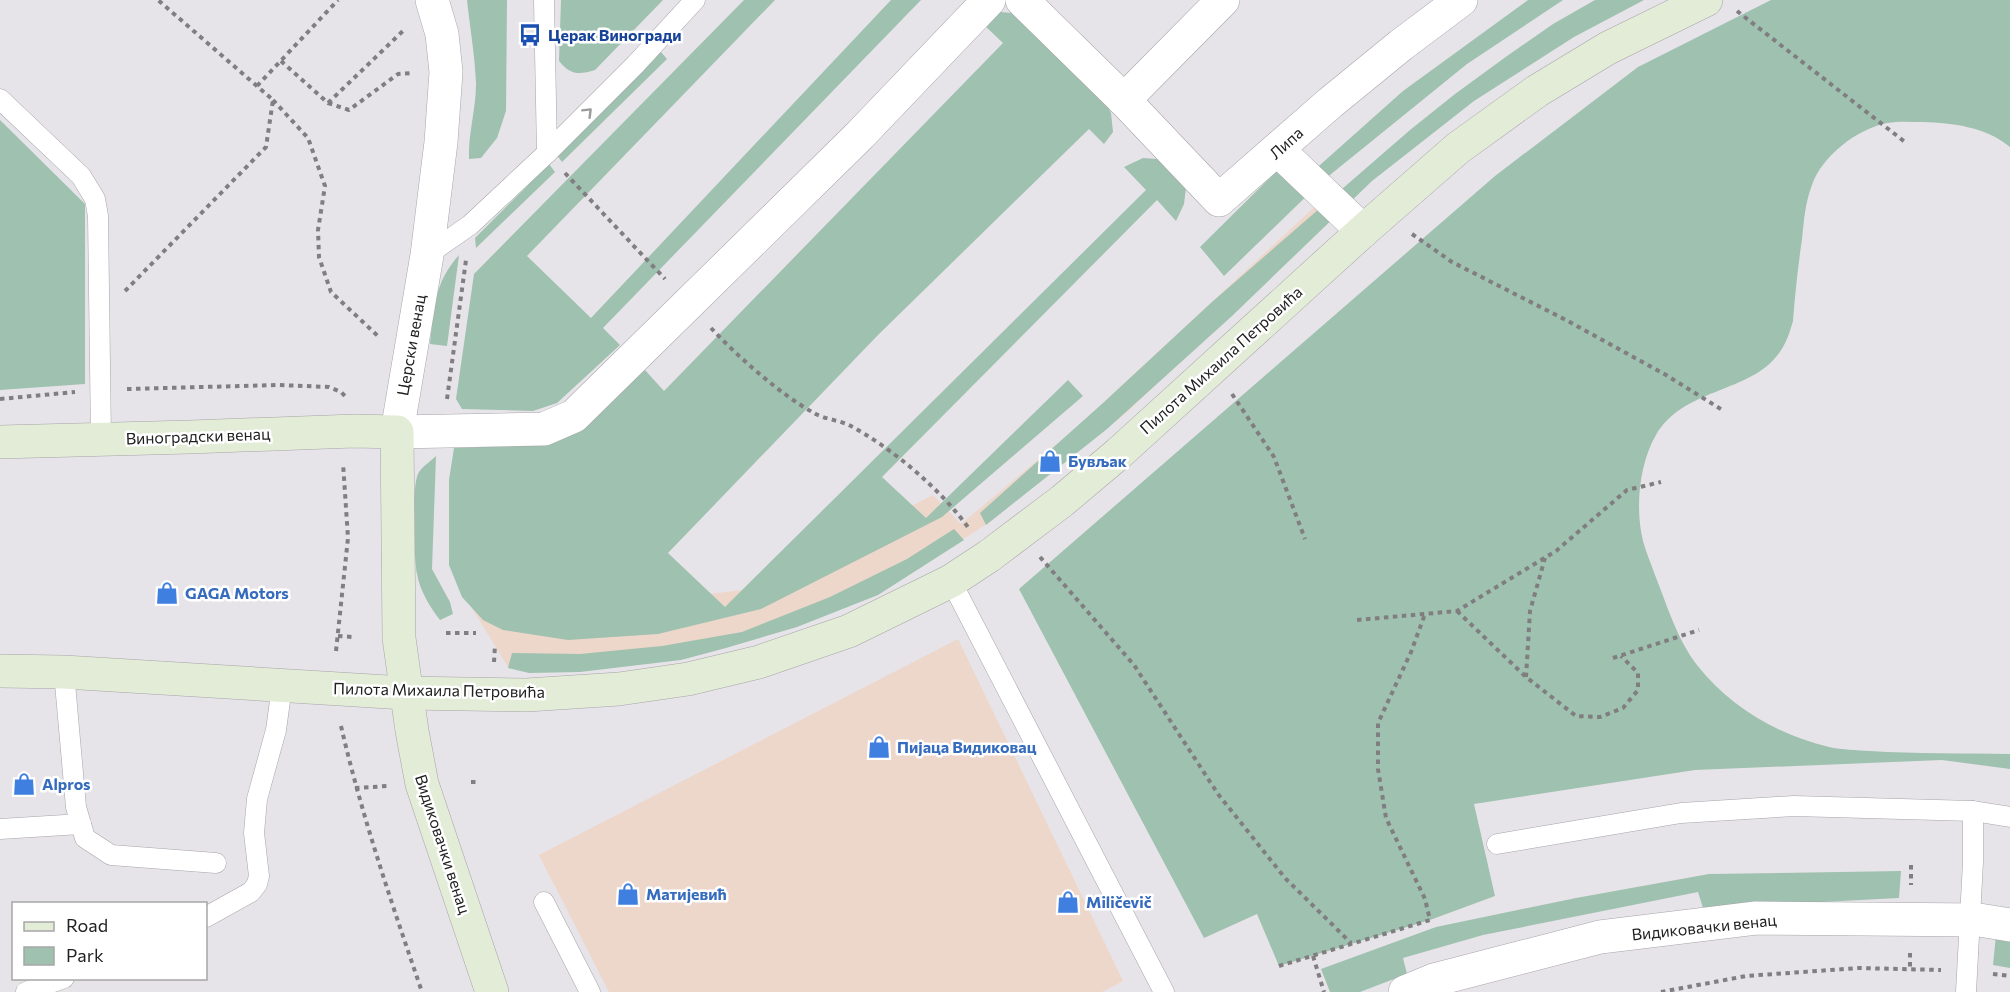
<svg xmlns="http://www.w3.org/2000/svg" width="2010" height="992" font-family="Commissioner,sans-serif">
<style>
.commercial{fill:#edd6ca}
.green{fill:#9fc1af}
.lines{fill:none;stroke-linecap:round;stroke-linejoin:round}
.lane-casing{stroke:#a7a4a9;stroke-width:21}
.street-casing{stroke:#a7a4a9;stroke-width:34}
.secondary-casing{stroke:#a7a4a9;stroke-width:34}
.path{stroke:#807e81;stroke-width:4;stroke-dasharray:4.5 4.5;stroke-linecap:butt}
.lane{stroke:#fff;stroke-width:20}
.street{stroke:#fff;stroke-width:33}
.secondary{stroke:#e2ecd7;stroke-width:33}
.oneway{stroke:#9c9b9c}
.labels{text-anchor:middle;stroke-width:5;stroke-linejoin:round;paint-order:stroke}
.transit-label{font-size:16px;font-weight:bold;fill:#164399;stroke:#fff;text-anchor:start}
.street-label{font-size:16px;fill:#222122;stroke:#fff}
.shop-label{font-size:16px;font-weight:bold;fill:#366cbe;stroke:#fff;text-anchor:start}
</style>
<rect width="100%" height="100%" fill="#e7e4e9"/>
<g class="commercial">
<polygon points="1323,199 1339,213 1126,413 987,524 872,597 643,662 508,667 470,605 660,600 751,589 933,495 961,524 1076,428"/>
<polygon points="958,639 1123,981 1102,992 609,992 539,855"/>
</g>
<g class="green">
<path d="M 467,0 L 507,0 L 506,111 L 497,138 L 481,158 L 469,159 C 468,134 476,109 476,84 C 475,56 470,28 467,0 Z"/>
<path d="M 561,0 L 663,0 L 595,70 C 579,75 570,75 559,61 Z"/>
<polygon points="744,0 775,0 527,256 591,318 891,0 921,0 603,328 620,345 557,403 533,411 462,409 456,399 474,274"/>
<polygon points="1528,0 1563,0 1467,64 1367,145 1320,183 1224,276 1200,247 1293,155 1311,173 1403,91"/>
<polygon points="1595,0 1644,0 1574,37 1474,101 1372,181 1232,316 1107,429 986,525 980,513 1103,403 1212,302 1410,130 1455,94 1507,56 1553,24"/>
<path d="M 1771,0 L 2010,0 L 2010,147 C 1986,127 1953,123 1923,122 C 1911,122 1899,121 1887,123 C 1857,129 1822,156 1812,185 C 1805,203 1804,221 1802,239 C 1798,267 1795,294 1793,321 C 1789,335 1785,347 1775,358 C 1745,393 1683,389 1656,435 C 1639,464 1635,509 1643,541 C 1646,552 1651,564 1655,575 C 1667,605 1677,639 1697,665 C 1730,707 1778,735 1829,747 C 1842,750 1857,750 1870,751 C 1916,754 1963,753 2010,754 L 2010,769 L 1942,760 L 1695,770 L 1474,804 L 1495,896 L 1430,920 L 1279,966 L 1257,914 L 1204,938 L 1019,589 L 1495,176 L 1638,67 Z"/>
<polygon points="1000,12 1013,13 1106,104 1111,113 1113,132 1104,144 1089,129 878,335 668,553 725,607 1146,190 1124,167 1143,158 1157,159 1186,188 1184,204 1176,221 1157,200 882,477 926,518 1068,380 1083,396 942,517 761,609 658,634 568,640 503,630 483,620 462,597 449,565 449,480 454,448 543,445 579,429 645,370 664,391 1003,43 984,25"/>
<polygon points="660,51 667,59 562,162 556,154"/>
<polygon points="0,120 85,204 85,384 0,390"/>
<polygon points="549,164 555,172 476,248 475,238"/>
<path d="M 459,255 L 447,346 L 430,344 C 434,308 434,283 459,255 Z"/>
<path d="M 436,456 L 432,569 L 450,602 L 453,614 L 440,620 C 430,607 420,591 417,574 C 414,558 411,483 419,472 C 423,466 431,461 436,456 Z"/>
<polygon points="954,529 964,540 878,595 797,627 726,648 681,660 580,672 529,673 508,668 512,653 580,654 662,646 742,632 830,597 907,559"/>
<polygon points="1901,871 1899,898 1703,908 1698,892 1483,935 1403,958 1407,974 1360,992 1330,992 1321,969 1436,927 1576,898 1709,874"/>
<polygon points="1996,935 2010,937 2010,968 1993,965"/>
</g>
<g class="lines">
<g class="lane-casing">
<g id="lane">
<polyline points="544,0 547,153"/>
<polyline points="0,99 81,176 95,199 98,216 101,439"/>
<polyline points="427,255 470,225 547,153 635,65 695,0"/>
<polyline points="951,581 1164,992"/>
<polyline points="64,672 76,807 85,838 111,855 216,863"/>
<polyline points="0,829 81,824"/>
<polyline points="1497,844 1681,813 1794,806 1973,811 2010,817"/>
<polyline points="544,902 590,992"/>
<polyline points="206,917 251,892 257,884 259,876 254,833 257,799 276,730 282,686"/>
<polyline points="26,992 64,978"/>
<polyline points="1966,992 1973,862 1973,811"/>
</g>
</g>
<g class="street-casing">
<g id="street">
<polyline points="432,0 442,34 446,72 441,142 427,255 397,432 544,429 574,416 860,135 989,0"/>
<polyline points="1022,0 1124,100 1219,200 1330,103 1401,45 1461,0"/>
<polyline points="1124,100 1223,0"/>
<polyline points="1278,150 1363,231"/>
<polyline points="1405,992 1434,980 1600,937 1756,918 1979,920 2010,925"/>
</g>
</g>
<g class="secondary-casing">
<g id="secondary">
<polyline points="0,442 190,437 354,431 397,432 399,638 412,731 422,784 492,992"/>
<polyline points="0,671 64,672 405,693 527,695 619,689 688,679 759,662 849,631 951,581 989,556 1062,501 1119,453 1363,231 1458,148 1537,91 1608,48 1706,0"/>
</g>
</g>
<g class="path">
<polyline points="1737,11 1905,142"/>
<polyline points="281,61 328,103 349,110 398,74 413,73"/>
<polyline points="257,86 338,0"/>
<polyline points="273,100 308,138 325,186 318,230 319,257 331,292 380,338"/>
<polyline points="328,103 405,29"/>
<polyline points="565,173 665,279"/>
<polyline points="1412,234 1452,262 1566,320 1666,375 1724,411"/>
<polyline points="125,291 266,147 273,100 158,0"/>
<path d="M 711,328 C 737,356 781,395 814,413 C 824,419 838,420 849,425 C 892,448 941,489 970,530"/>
<polyline points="127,389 279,385 329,387 341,392 347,398"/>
<polyline points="1232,394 1274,457 1305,539"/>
<polyline points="0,399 75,392"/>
<polyline points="447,399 466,260"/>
<polyline points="1040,557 1134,665 1218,794 1285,878 1351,943"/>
<polyline points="1457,611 1526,677 1576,716 1600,717 1623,708 1638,690 1638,673 1621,656"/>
<polyline points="1357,620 1457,611 1556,551 1627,490 1661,482"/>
<polyline points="446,633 476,633"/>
<polyline points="338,636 353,637"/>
<polyline points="336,651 348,538 343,463"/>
<polyline points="1613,658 1699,630"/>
<polyline points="494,662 495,645"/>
<polyline points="1526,677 1530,611 1545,558"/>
<path d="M 341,726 C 362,817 392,904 422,992"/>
<polyline points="471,782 478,782"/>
<polyline points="355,788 388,786"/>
<polyline points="1911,865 1911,885"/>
<polyline points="1910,953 1910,969"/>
<polyline points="1313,956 1324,992"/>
<polyline points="1279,966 1430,920 1425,899 1386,818 1378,769 1378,723 1411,652 1425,614"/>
<polyline points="1993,974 2010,976"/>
<polyline points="1661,992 1746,976 1859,968 1941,970"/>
</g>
<use href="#lane" class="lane"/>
<use href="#street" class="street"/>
<use href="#secondary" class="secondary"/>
</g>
<defs><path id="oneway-chevron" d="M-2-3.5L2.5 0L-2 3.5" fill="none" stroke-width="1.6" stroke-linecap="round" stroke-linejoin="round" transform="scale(1.5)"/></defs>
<use class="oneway" href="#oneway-chevron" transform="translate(588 112) rotate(-45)"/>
<defs>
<g id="bus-bare" transform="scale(1.8)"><path d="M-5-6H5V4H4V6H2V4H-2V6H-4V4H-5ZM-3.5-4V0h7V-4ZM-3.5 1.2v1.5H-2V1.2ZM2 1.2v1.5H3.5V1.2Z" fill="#1a4fb4" stroke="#fff" stroke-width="2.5" paint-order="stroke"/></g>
<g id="shop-bare" transform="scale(1.8)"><path d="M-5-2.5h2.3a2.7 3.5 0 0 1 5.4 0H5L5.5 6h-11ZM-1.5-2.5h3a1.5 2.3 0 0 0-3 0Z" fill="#3f7fe0" stroke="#fff" stroke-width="2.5" paint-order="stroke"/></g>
</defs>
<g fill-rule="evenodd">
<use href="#bus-bare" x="530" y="35"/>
<use href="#shop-bare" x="1050" y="461"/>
<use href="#shop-bare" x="167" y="593"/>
<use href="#shop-bare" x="879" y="747"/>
<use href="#shop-bare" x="24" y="784"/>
<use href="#shop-bare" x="628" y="894"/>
<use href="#shop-bare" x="1068" y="902"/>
</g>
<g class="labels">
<g class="transit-label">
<text x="548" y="41">Церак Виногради</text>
</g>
<g class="street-label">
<text transform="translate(1286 143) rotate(-42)" y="6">Липа</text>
<text transform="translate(411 345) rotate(-80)" y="6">Церски венац</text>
<text transform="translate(1221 360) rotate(-42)" y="6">Пилота Михаила Петровића</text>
<text transform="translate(198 436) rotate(-2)" y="6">Виноградски венац</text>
<text transform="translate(439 690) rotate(1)" y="6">Пилота Михаила Петровића</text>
<text transform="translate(443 844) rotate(72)" y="6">Видиковачки венац</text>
<text transform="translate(1704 927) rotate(-6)" y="6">Видиковачки венац</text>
</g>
<g class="shop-label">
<text x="1068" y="467">Бувљак</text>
<text x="185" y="599">GAGA Motors</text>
<text x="897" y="753">Пијаца Видиковац</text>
<text x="42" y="790">Alpros</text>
<text x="646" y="900">Матијевић</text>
<text x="1086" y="908">Miličevič</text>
</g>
</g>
<rect x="12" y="902" width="195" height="78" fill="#ffffff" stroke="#a7a6a7" stroke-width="1.5"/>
<rect x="24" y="922" width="30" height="9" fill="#e2ecd7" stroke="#a7a6a7" stroke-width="1.5"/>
<text x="66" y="932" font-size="18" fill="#222122">Road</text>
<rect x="24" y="947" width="30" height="18" fill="#9fc1af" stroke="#a7a6a7" stroke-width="1.5"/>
<text x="66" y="962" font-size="18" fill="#222122">Park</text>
</svg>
